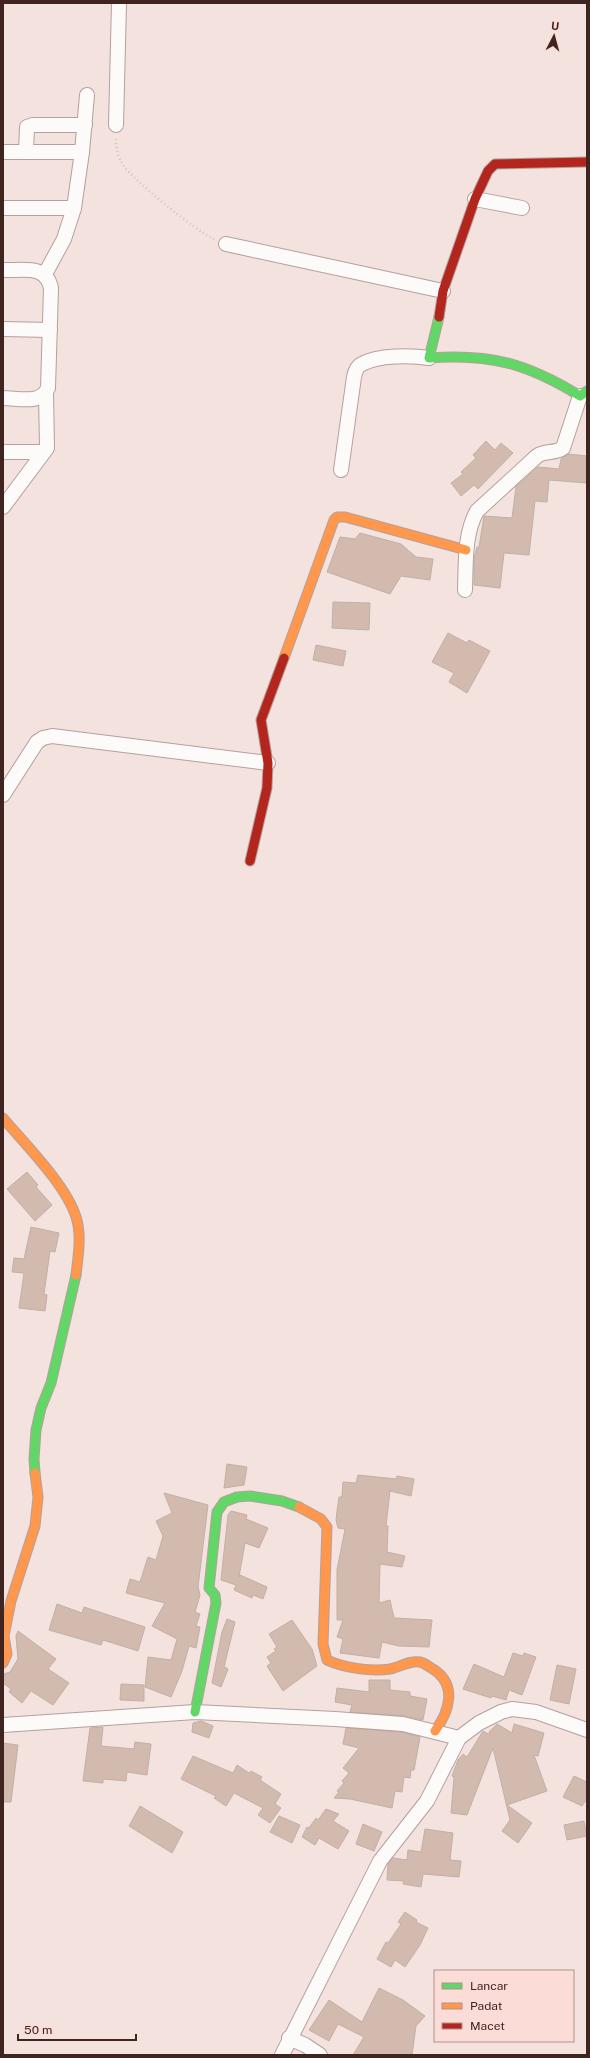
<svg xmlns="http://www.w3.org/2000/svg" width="590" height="2058" font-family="'Public Sans',sans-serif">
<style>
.building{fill:#d3baaf;stroke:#c2afa6}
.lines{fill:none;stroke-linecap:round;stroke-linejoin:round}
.street-casing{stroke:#b4a09c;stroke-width:16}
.fast-casing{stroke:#b4a09c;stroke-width:11}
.slow-casing{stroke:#b4a09c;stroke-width:11}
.jam-casing{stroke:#b4a09c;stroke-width:11}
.path{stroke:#cdc4c4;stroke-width:2.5;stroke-dasharray:1 3;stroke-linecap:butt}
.street{stroke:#fdfbfa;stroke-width:14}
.fast{stroke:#63d668;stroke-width:9}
.slow{stroke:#ff974d;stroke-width:9}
.jam{stroke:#b3261e;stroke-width:9}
</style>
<rect width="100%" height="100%" fill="#f3e2de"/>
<g class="building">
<polygon points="486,441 495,450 501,443 513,453 478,489 474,485 461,496 451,483 463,474 461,472 476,458 473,455"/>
<polygon points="568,454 587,456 587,483 549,480 547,502 535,501 529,555 504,553 500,588 474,585 474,558 477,547 479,547 484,516 512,518 516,487 538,467 559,469 561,459"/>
<polygon points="360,533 401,544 416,557 433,559 430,580 401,576 390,594 327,572 340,537 355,539"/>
<polygon points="333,602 370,603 369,630 332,628"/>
<polygon points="448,633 467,643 469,640 490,651 467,693 449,682 454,673 432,662"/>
<polygon points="316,645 346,651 343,666 313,660"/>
<polygon points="27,1172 38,1185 36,1187 52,1205 35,1221 7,1189"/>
<polygon points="31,1227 59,1233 55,1252 50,1251 44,1294 47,1295 45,1311 19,1308 24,1273 12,1272 14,1258 24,1259"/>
<polygon points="227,1464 247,1467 244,1485 224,1488"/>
<polygon points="358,1475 396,1479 397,1476 414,1479 411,1496 390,1491 386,1526 388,1526 387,1552 405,1556 402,1567 380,1564 379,1603 390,1600 394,1618 432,1620 429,1647 399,1646 382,1642 379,1658 340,1653 343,1639 337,1637 343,1620 337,1620 337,1570 345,1529 338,1528 336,1520 337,1511 339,1497 342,1497 343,1482 356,1483"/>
<polygon points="164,1493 208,1505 198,1587 200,1595 195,1612 200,1614 196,1626 200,1627 196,1648 189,1646 182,1671 171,1697 145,1687 148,1657 171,1660 177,1639 152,1626 165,1603 126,1593 130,1579 140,1582 148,1557 156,1560 163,1536 156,1521 172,1513"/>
<polygon points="231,1511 247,1515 246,1519 268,1528 259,1548 245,1543 239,1577 240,1575 267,1587 263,1599 253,1595 252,1598 234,1590 236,1585 221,1580 228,1515"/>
<polygon points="57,1604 82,1613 84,1607 145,1627 138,1651 103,1640 101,1645 49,1630"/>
<polygon points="227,1619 235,1622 224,1667 228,1669 221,1687 212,1683 222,1632"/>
<polygon points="292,1620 312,1649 317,1666 283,1691 267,1666 271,1663 267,1657 276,1651 274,1649 277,1647 269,1634"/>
<polygon points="18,1631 56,1659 48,1669 69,1683 53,1705 31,1691 22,1703 9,1692 11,1689 3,1683 3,1674 10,1672 18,1659 16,1636"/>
<polygon points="513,1653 523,1656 524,1653 536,1657 522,1695 509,1690 506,1700 492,1696 491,1698 463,1689 474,1664 504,1677"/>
<polygon points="557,1665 576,1669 569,1704 550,1700"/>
<polygon points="369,1680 390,1680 390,1690 410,1692 410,1696 427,1699 423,1720 404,1716 350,1712 352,1705 335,1702 337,1688 369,1692"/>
<polygon points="121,1684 144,1685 144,1701 120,1700"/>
<polygon points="201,1721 213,1726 209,1738 192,1732 193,1723"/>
<polygon points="497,1724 512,1733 514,1724 544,1733 538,1756 534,1755 547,1791 507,1805 532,1823 518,1843 502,1831 510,1820 493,1748 467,1815 451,1813 454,1777 452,1776 458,1760 463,1754 467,1757 483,1731 490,1735 489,1732"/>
<polygon points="103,1727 101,1746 134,1749 135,1742 151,1744 147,1775 127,1772 126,1781 103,1779 103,1783 83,1781 90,1728"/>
<polygon points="346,1728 402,1732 420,1737 414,1770 411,1770 410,1778 404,1777 402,1792 395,1791 392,1808 350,1799 334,1798 339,1792 337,1791 344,1783 342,1781 349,1773 343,1768 359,1748 343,1744"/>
<polygon points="3,1743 18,1745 11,1802 3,1802"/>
<polygon points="193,1756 233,1773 237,1765 249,1773 251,1771 262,1777 260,1780 281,1794 275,1804 281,1808 270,1823 258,1815 263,1808 234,1793 226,1806 214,1798 216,1796 181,1779"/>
<polygon points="574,1776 587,1782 587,1799 582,1806 563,1797"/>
<polygon points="140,1806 183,1832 172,1853 129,1826"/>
<polygon points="326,1809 339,1814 333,1821 349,1831 338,1849 319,1838 315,1845 302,1837 307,1827 309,1828 316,1818 318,1820"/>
<polygon points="279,1816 300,1825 292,1843 270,1832"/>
<polygon points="584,1821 587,1836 567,1840 564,1825"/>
<polygon points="363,1824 382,1832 374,1851 356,1844"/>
<polygon points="425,1829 453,1833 450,1860 461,1861 459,1877 423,1874 421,1887 403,1884 404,1881 387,1880 388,1864 393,1858 407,1860 408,1850 421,1852"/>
<polygon points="405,1912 417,1920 416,1922 428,1928 420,1945 405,1967 395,1960 391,1967 377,1959 386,1942 388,1943 401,1924 398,1922"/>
<polygon points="379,1988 403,2000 425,2016 416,2026 412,2055 353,2055 364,2037 338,2024 329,2041 309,2030 329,2000 362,2022"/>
</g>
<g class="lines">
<g class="street-casing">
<g id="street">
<polyline points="116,125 119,3"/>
<polyline points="3,152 82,152 74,208"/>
<polyline points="26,152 27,127 33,125 85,125"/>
<polyline points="82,152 87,95"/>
<polyline points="475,199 522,208"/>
<polyline points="3,208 74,208 64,239 45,274"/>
<polyline points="226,244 443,291"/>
<path d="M 3,270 C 23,271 46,264 51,288 L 48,388 C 41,405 18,398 3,398"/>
<polyline points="3,329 50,330"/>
<polyline points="3,452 44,452 47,448 46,393"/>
<path d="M 341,470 L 354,377 C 355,372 357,366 362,364 C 378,355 411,355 429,358"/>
<polyline points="3,507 44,452"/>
<path d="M 465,590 C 466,564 464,534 477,511 L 537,456 C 545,450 555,454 563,448 L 580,396"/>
<polyline points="3,795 37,742 43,738 52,736 268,763"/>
<polyline points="3,1725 195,1712 335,1719 403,1724 459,1738"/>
<polyline points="289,2038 305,2045 320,2055"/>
<polyline points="282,2055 380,1861 427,1801 459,1738 479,1723 501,1712 512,1709 536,1712 587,1730"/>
</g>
</g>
<g class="fast-casing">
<g id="fast">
<path d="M 439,317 L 429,358 C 490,353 528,364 580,396 L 587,391"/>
<polyline points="35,1473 34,1459 36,1430 41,1408 51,1383 76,1275"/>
<polyline points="195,1712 216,1603 215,1595 209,1588 217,1512 224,1502 237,1497 250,1496 282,1501 299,1507"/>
</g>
</g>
<g class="slow-casing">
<g id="slow">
<polyline points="284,658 334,520 337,517 345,517 466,550"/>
<path d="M 3,1118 C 25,1144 66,1185 76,1217 C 82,1235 78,1257 76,1275"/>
<path d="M 299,1507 L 321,1519 L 327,1527 L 323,1644 L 327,1660 C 344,1668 372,1672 390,1669 C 400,1667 410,1660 420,1662 C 425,1663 429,1667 433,1669 C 458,1685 449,1712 435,1731"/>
<polyline points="3,1663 7,1654 4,1636 11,1601 35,1526 38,1497 35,1473"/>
</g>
</g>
<g class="jam-casing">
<g id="jam">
<polyline points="439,317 443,291 475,199 488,171 495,164 587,162"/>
<polyline points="250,861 267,788 268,763 261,720 284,658"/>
</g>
</g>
<path class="path" d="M 116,139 C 116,149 118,157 123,165 C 133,180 197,232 214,239"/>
<use href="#street" class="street"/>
<use href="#fast" class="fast"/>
<use href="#slow" class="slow"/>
<use href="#jam" class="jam"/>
</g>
<rect width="590" height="2058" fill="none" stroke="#3f241f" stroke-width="8"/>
<rect x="434" y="1970" width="140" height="72" fill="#fbdcd6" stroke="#b0928d"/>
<rect x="442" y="1983" width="20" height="6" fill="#63d668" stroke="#b0928d"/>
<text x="470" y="1990" font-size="12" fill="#3f241f">Lancar</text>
<rect x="442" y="2003" width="20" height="6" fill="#ff974d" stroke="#b0928d"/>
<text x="470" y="2010" font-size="12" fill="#3f241f">Padat</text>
<rect x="442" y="2023" width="20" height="6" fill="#b3261e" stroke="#b0928d"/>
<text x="470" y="2030" font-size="12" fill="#3f241f">Macet</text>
<g transform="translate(554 36) rotate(6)" stroke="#fbdcd6" stroke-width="3" paint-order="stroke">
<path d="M0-3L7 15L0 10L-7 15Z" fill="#3f241f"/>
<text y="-6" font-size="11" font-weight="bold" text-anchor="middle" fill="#3f241f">U</text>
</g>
<path d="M18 2034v6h118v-6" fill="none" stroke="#3f241f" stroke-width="2"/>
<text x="24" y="2034" font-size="12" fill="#3f241f" stroke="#fbdcd6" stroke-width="3" paint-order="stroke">50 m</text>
</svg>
